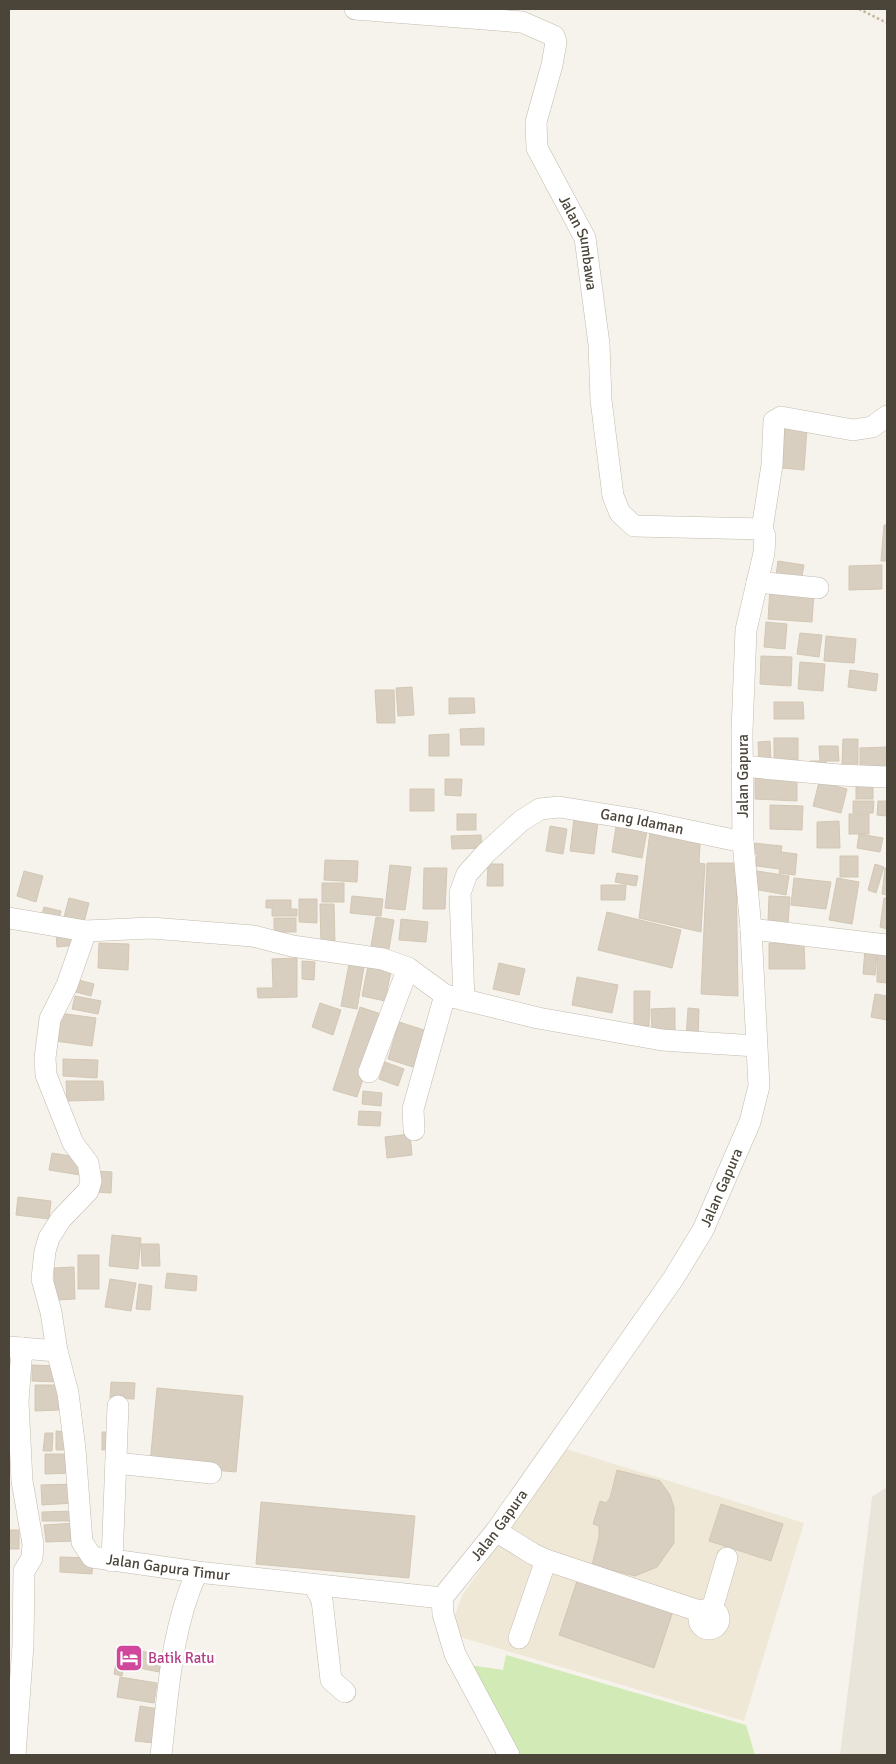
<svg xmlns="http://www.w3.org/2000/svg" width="896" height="1764" font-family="Signika,sans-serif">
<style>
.residential{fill:#eae5da}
.education{fill:#efe8d6}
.green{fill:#d2eab5}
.building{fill:#d8cfc1;stroke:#d3c7b4}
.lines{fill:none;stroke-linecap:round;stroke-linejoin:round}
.minor-casing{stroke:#c2bbae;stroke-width:22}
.path{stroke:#c4b79f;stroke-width:2.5;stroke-dasharray:2.5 2.5;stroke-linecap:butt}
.minor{stroke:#fff;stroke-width:21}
.labels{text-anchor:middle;stroke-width:5;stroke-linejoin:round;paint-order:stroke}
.street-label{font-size:15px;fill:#4b4439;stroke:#fff}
.hotel-label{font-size:15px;fill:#b23c85;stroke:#fff;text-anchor:start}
</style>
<rect width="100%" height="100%" fill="#f6f3ec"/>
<polygon class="residential" points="887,1487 887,1755 840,1755 872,1497"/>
<polygon class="education" points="566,1449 804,1523 744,1721 460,1637 454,1617 463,1594"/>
<polygon class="green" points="506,1655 746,1725 755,1755 518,1755 470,1665 503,1670"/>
<g class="building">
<polygon points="785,427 807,428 804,470 782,468"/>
<polygon points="884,525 887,525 887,561 881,561"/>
<polygon points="778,561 804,565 801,581 776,576"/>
<polygon points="882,565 882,589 849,590 849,566"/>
<polygon points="770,589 814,592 812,622 768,619"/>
<polygon points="766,622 787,624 785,649 764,647"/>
<polygon points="800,633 822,635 819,657 797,654"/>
<polygon points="826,636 856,639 854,663 824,661"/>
<polygon points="761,656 792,657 791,686 760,684"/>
<polygon points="800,662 825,664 823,691 798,689"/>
<polygon points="850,670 878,674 876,691 848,687"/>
<polygon points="412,687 414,715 398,716 396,688"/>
<polygon points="375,690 394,690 395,723 377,723"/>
<polygon points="449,698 474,698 475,713 449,714"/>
<polygon points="774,702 803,702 804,719 774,719"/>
<polygon points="484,728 484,745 461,745 460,729"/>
<polygon points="449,734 449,756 429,756 429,735"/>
<rect x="774" y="738" width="24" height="26"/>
<polygon points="843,739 858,739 858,764 842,764"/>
<polygon points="770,741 771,762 759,763 758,742"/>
<polygon points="819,746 838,746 839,761 826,761 827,770 811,771 810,761 820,761"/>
<polygon points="887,747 887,773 860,766 860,748"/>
<polygon points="755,777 797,778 797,801 755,799"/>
<polygon points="445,779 462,779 461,796 445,795"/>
<rect x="856" y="780" width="17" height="19"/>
<polygon points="819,782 847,789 841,813 813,806"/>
<rect x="410" y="789" width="24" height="22"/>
<polygon points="853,801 874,801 873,813 853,813"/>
<polygon points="878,801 887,801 887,816 877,815"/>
<polygon points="770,805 803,806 802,830 770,829"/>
<rect x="457" y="814" width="19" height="16"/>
<rect x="849" y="814" width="20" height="20"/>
<polygon points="574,818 598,821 594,854 570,851"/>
<polygon points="617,820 648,826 642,858 612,852"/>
<polygon points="839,821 840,848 817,848 817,822"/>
<polygon points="550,826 567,829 563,854 546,851"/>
<polygon points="650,832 700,844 699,863 705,864 701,932 639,918"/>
<polygon points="859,834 883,838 880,852 857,848"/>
<polygon points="481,835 482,848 452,849 451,836"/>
<polygon points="753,843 782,846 781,852 797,854 795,875 779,873 780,869 756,866 757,854 751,853"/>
<rect x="840" y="856" width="18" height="21"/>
<polygon points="325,860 358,861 357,882 324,880"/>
<polygon points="707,863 736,863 738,996 701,994"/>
<polygon points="488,864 503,864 503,886 487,886"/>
<polygon points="875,864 884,867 876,893 868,890"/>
<polygon points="390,865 411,867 405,910 385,908"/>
<polygon points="424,868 447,868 445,909 423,909"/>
<polygon points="885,868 887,868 887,895 882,894"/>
<polygon points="24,871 43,876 36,902 17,896"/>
<polygon points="757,871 789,876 786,895 754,889"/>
<polygon points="617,873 638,876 636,886 615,882"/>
<polygon points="794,878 831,882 826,909 791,905"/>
<polygon points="837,878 859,882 852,924 829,920"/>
<rect x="322" y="883" width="22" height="19"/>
<polygon points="601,885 626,885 625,900 601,900"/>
<polygon points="352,896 383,899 381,916 350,913"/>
<polygon points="769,896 790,897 788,923 768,922"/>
<polygon points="69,898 89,903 83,926 63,921"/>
<polygon points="884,898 887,898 887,929 880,927"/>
<polygon points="299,899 317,899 317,923 299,922"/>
<polygon points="266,900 291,900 291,909 297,909 297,916 272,916 272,908 266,908"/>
<polygon points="320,904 334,904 335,944 321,944"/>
<polygon points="44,907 61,911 58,923 41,918"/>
<polygon points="607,912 681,930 672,968 598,950"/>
<polygon points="376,917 394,920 388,955 370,952"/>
<rect x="274" y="918" width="22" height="14"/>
<polygon points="401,919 428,922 426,942 399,940"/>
<polygon points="77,932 78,945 57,947 56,934"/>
<polygon points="99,943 129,944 128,970 98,968"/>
<polygon points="769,943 804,943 805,969 769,969"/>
<polygon points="865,949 877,951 875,975 863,974"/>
<polygon points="877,953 887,953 887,983 877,982"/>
<polygon points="297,958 297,997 258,998 257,988 273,988 272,959"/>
<polygon points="302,961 315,962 314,980 302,979"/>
<polygon points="369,961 392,966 385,1001 362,996"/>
<polygon points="499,963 525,969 519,995 493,989"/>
<polygon points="349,964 364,967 357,1009 341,1006"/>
<polygon points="577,977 618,985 612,1013 572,1005"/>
<polygon points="75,979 94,984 91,996 72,991"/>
<polygon points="634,991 650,991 649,1026 634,1025"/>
<polygon points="875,994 887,996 887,1020 871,1017"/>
<polygon points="75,996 101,1001 98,1014 72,1009"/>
<polygon points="320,1003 341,1010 333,1035 312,1027"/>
<polygon points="360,1007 384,1015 357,1097 333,1090"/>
<polygon points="675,1008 675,1031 652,1031 651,1009"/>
<polygon points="688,1008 699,1009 698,1040 686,1040"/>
<polygon points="59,1013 96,1018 92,1046 55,1041"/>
<polygon points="399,1022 427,1031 416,1068 388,1059"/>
<polygon points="63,1059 98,1060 97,1078 63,1076"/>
<polygon points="385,1062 404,1069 398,1086 379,1079"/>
<polygon points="66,1081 103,1081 104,1100 67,1101"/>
<polygon points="363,1091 382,1093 381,1106 362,1104"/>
<polygon points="359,1111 381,1112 380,1126 358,1125"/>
<polygon points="410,1134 412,1155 387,1158 385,1137"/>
<polygon points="52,1153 83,1158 80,1175 49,1170"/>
<polygon points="95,1171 112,1172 111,1193 94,1192"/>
<polygon points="18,1197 51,1201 49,1219 16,1215"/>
<polygon points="112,1235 141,1238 138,1269 109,1266"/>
<polygon points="141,1244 159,1244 160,1266 142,1266"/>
<rect x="78" y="1255" width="21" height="34"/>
<polygon points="74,1267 75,1299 55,1300 54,1268"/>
<polygon points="167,1273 197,1276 196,1291 165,1288"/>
<polygon points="110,1279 136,1283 131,1311 105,1307"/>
<polygon points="139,1284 152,1286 150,1310 136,1309"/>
<polygon points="32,1365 57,1366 57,1382 32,1381"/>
<polygon points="111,1382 135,1383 134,1399 110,1398"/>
<polygon points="35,1385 59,1385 59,1410 35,1411"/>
<polygon points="157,1388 243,1396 236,1472 150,1464"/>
<polygon points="56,1431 67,1432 68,1450 56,1450"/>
<polygon points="102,1432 110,1432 110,1449 102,1450"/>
<polygon points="45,1433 53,1433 52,1451 43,1451"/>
<polygon points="45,1454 72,1454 72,1473 45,1474"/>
<polygon points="617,1470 660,1481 670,1495 674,1508 674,1543 657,1567 635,1576 592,1565 599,1537 599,1526 593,1524 600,1501 606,1503 610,1498"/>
<polygon points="74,1484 74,1503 42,1505 41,1485"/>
<polygon points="261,1502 415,1516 409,1578 256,1564"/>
<polygon points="721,1504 783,1524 771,1561 709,1541"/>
<polygon points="74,1511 74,1521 42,1521 42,1512"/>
<polygon points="75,1523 76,1541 46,1542 44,1525"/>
<rect x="9" y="1530" width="10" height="19"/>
<polygon points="60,1557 93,1558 92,1574 60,1572"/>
<polygon points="580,1572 675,1605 654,1668 559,1635"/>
<polygon points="119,1647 162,1655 159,1672 124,1665 122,1676 114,1674"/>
<polygon points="120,1677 157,1683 154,1703 117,1697"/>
<polygon points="140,1706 159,1709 155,1743 135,1741"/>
</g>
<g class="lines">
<g class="minor-casing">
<g id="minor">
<path id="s1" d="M 355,9 L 522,22 L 554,36 L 556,42 L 552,65 L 536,122 L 537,148 L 585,238 L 599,344 L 601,400 L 613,496 L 620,513 L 634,526 L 762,529"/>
<polyline points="762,529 772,465 774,421 781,417 853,430 872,427 887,416"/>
<polyline points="757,582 818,588"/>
<polyline points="742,766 839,775 887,777"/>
<polyline points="9,918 86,931 151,928 253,936 292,946 383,959 408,968 445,995 538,1018 662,1040 756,1046"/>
<polyline points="751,929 887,945"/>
<path id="s2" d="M 464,1000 L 460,893 L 467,874 L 486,853 L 521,821 L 540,809 L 559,807 L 634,819 L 743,842"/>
<polyline points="369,1072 408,968"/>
<polyline points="414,1130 413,1109 445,995"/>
<path id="s3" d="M 9,1347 L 57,1351 L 68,1393 L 75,1449 L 82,1542 L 92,1557 L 197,1572 L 442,1598"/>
<polyline points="57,1351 51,1312 42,1279 45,1251 49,1238 61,1219 88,1191 91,1181 88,1163 73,1143 46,1075 45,1058 50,1019 67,985 86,931"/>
<polyline points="116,1463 211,1473"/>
<polyline points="496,1531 533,1554 546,1560 702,1612"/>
<polyline points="112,1561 118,1406"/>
<polyline points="314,1585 322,1600 331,1680 345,1692"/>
<polyline points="712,1609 727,1558"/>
<circle cx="709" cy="1619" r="10"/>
<polyline points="519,1638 546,1560"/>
<polyline points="15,1755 23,1645 24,1571 32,1558 33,1544 22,1481 18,1402 22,1348"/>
<path d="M 161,1755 C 168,1694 171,1629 197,1572"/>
<path id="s4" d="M 509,1755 L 455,1654 L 443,1614 L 442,1598 L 496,1531 L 673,1279 L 703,1230 L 750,1122 L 759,1086 L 751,929 L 743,842 L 742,731 L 746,630 L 764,553 L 765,536 L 762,529"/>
</g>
</g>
<polyline class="path" points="859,9 887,23"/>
<use href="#minor" class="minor"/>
</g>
<defs>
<g id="hotel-square" transform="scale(1.4375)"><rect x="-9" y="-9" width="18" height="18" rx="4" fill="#d1479c" stroke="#fff"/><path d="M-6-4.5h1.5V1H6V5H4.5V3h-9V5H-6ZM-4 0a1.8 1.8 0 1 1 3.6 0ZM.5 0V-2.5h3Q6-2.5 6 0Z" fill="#fff"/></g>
</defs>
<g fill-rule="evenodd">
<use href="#hotel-square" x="129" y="1658"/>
</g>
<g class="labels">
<g class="street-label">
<text dy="5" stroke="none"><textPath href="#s1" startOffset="422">Jalan Sumbawa</textPath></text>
<text transform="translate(743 776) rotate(-90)" y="5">Jalan Gapura</text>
<text dy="5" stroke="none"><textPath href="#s2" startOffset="329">Gang Idaman</textPath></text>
<text dy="5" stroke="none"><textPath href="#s4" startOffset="670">Jalan Gapura</textPath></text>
<text dy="5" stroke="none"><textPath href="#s4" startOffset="265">Jalan Gapura</textPath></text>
<text dy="5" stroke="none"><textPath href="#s3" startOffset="336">Jalan Gapura Timur</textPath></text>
</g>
<g class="hotel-label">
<text x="148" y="1663">Batik Ratu</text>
</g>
</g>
<rect width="896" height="1764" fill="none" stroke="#4b4439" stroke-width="20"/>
</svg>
